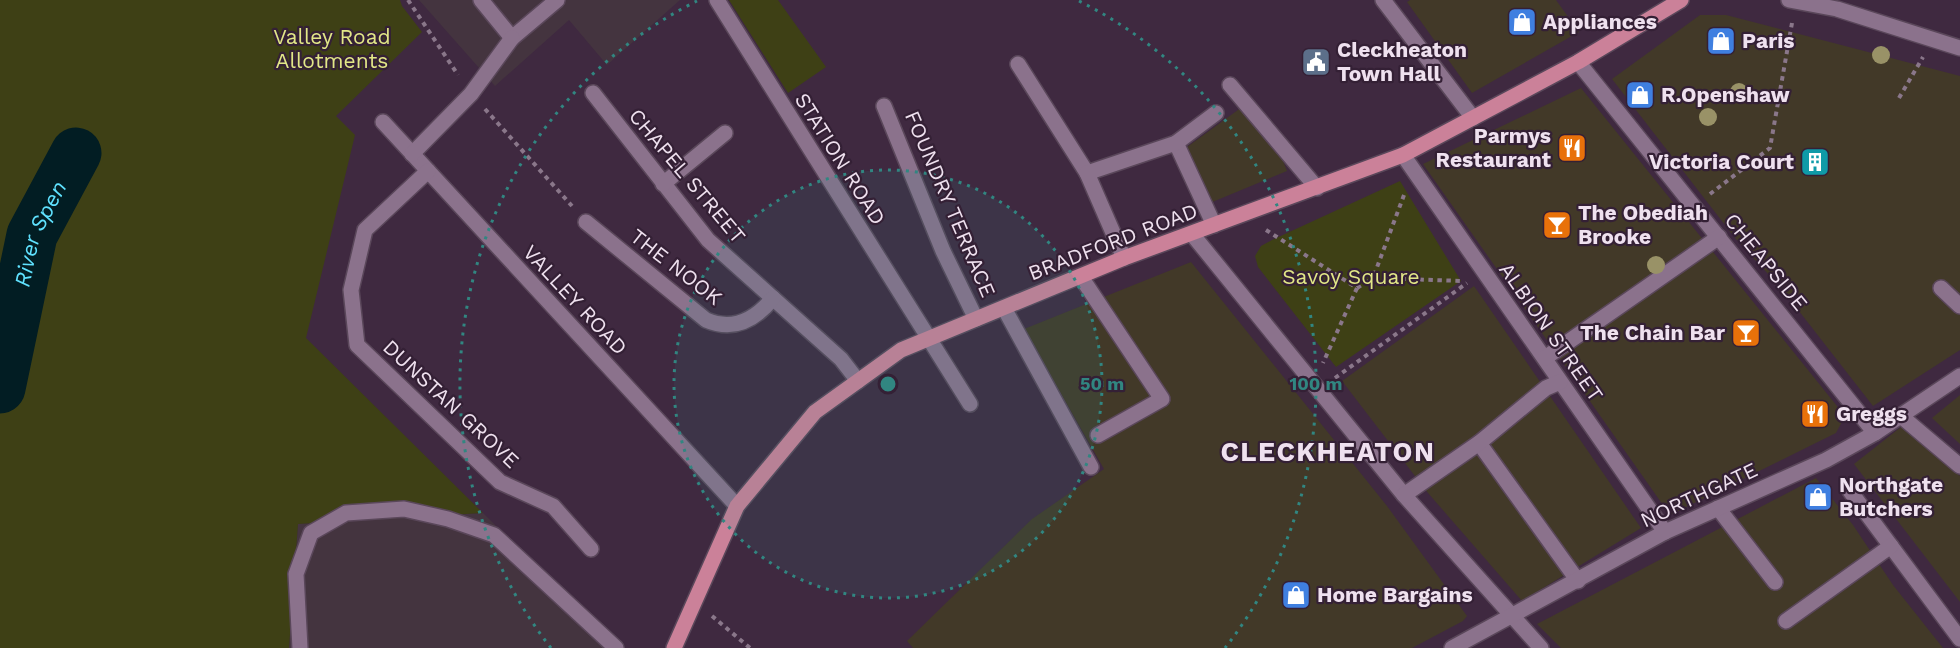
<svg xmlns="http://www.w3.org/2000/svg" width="1960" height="648" font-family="'Work Sans',sans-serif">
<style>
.commercial{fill:#423928}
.industrial{fill:#44343f}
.green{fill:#3e4015}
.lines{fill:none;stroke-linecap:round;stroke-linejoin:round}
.river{stroke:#021d23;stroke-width:51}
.minor-casing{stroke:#5a475a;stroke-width:18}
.major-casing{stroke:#5a475a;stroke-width:18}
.path{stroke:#8a778a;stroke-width:4;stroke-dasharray:4.5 4.5;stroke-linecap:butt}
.minor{stroke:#8b728c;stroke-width:15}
.major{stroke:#cb8199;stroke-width:15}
.tree{fill:#999267}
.ring{fill:none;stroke:#318681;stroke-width:3;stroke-dasharray:3 6}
.labels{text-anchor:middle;stroke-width:4.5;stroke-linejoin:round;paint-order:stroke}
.poi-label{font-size:21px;font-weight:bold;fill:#efe1ef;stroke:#342035;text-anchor:start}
.park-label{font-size:21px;fill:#e2e787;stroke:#342035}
.street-label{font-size:21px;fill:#efe1ef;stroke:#342035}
.water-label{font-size:22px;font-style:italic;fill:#5fe1fe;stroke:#342035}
.district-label{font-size:27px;font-weight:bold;letter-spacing:1.5px;fill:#efe1ef;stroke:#342035}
.centre{fill:#318681;stroke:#342035;stroke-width:3}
.ring-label{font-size:18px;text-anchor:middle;font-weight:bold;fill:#318681;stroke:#342035;stroke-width:4.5;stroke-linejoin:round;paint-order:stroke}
</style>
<rect width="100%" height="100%" fill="#3f2940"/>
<g class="commercial">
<polygon points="1410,0 1556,0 1579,32 1472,93 1407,2"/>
<polygon points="1700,15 1726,15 1960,76 1960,350 1873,406 1781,288 1735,238 1612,79"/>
<polygon points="1581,88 1845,416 1836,433 1670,515 1423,164"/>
<polygon points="1242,107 1282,158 1287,171 1210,203 1187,147"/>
<polygon points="1191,262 1387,506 1467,616 1463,621 1412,648 913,648 907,641 1032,519 1104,469 1024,329"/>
<polygon points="1474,286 1641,528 1522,601 1428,493 1342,381"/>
<polygon points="1960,395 1960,444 1932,418"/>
<polygon points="1901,427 1960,476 1960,602 1854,464"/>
<polygon points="1816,478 1853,525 1893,585 1943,648 1561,648 1537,624"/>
</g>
<g class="industrial">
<polygon points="419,0 680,0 607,65 569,20 495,86"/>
<polygon points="483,513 619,648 289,648 298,524"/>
</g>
<g class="green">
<polygon points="0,0 400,0 402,6 422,32 336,116 355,135 306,338 483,513 298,524 289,648 0,648"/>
<polygon points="729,0 778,0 826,67 788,93"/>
<polygon points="1400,181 1461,281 1336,367 1258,267 1255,256 1261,246 1272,240"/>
</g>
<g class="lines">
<path class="river" id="s1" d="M 0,388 L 32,235 L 76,153"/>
<g class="minor-casing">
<g id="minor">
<polyline points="481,0 512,38 557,0"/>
<polyline points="717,0 970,404"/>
<polyline points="1383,0 1473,118"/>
<polyline points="1789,0 1837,9 1960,48"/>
<polyline points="1578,62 1875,433"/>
<polyline points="1018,64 1087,173"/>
<polyline points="1230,85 1317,188"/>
<polyline points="593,93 708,240 841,359 858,381"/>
<polyline points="884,106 943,251 976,319"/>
<polyline points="383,122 737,506"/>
<polyline points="1176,143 1214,225"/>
<polyline points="412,154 471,94 512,38"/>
<polyline points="1403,155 1665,532"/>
<polyline points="428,171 365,230 351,290 357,345 500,482 553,506 591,549"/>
<polyline points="663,184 725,133"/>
<path d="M 586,222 L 706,320 C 734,332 756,319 773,298"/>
<polyline points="1192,234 1404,495 1541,648"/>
<polyline points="1124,258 1087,173 1176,143 1216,113"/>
<polyline points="1081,277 1162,399 1098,435"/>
<polyline points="1941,288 1960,306"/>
<polyline points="1004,308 1091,467"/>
<polyline points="1545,358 1719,237"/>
<polyline points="1901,416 1960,466"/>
<polyline points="1479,443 1578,581"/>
<polyline points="1850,491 1960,639"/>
<polyline points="1404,495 1479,443 1546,388 1560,382"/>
<polyline points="1718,508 1775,582"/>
<polyline points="1786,621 1891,546"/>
<polyline points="300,648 296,574 311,533 346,513 404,509 448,519 494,535 616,648"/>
<polyline points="1452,648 1665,532 1826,460 1875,433 1960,376"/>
</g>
</g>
<g class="major-casing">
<polyline id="major" points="674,648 737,506 815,412 901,350 1124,258 1403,155 1578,62 1681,0"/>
</g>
<g class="path">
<polyline points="408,0 458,75"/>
<polyline points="1899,98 1923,57"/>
<polyline points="485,109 572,206"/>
<polyline points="1710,194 1770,148 1792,23"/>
<polyline points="1404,195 1373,278 1463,281"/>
<polyline points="1266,230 1357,288 1323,363"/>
<polyline points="1357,288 1373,278"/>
<polyline points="1335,378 1467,283"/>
<polyline points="712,616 750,648"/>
</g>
<use href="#minor" class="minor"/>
<use href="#major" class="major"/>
</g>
<g class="tree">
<circle cx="1881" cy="55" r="9"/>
<circle cx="1739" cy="92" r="9"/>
<circle cx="1708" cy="117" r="9"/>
<circle cx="1656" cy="265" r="9"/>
</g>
<circle cx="888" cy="384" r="214" fill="#318681" fill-opacity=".12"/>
<g class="ring">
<circle cx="888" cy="384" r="214"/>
<path d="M551 648A428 428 0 0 1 697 1M1079 1A428 428 0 0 1 1225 648"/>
</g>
<defs>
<g id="shop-square" transform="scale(1.5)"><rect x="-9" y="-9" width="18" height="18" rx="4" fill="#3f7fe0" stroke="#342035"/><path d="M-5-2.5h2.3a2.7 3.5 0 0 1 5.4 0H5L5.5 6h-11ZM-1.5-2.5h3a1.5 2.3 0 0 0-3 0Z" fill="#fff"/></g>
<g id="civic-square" transform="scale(1.5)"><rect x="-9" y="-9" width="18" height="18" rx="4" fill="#5c6f8a" stroke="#342035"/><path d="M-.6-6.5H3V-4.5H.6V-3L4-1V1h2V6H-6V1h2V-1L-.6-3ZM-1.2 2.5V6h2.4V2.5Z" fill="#fff"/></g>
<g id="restaurant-square" transform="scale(1.5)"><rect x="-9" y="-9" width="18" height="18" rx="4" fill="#e8710a" stroke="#342035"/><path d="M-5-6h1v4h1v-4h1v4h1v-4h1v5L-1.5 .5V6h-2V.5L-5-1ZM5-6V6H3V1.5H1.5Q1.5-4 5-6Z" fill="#fff"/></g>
<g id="building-square" transform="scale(1.5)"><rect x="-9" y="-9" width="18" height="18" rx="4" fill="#0f9aa8" stroke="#342035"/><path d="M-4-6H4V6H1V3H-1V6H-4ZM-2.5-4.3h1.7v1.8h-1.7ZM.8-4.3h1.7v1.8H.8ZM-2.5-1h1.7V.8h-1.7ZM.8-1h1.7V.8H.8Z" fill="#fff"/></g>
<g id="bar-square" transform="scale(1.5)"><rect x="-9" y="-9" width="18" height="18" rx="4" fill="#e8710a" stroke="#342035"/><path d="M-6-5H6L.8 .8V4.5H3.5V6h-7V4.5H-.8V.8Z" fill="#fff"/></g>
</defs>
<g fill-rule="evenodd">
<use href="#shop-square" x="1522" y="22"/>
<use href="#shop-square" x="1721" y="41"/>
<use href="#civic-square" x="1316" y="62"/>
<use href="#shop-square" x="1640" y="95"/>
<use href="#restaurant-square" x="1572" y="148"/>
<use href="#building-square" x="1815" y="162"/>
<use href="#bar-square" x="1557" y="225"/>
<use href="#bar-square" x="1746" y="333"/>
<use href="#restaurant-square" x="1815" y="414"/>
<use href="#shop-square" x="1818" y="497"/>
<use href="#shop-square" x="1296" y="595"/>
</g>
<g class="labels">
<g class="poi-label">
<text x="1543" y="29">Appliances</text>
<text x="1742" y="48">Paris</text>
<text x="1337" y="57">Cleckheaton<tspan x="1337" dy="24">Town Hall</tspan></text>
<text x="1661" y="102">R.Openshaw</text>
<text x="1551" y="143" text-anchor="end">Parmys<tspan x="1551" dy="24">Restaurant</tspan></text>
<text x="1794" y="169" text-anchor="end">Victoria Court</text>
<text x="1578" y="220">The Obediah<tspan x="1578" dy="24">Brooke</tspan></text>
<text x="1725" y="340" text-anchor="end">The Chain Bar</text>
<text x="1836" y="421">Greggs</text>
<text x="1839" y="492">Northgate<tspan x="1839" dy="24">Butchers</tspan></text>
<text x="1317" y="602">Home Bargains</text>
</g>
<g class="park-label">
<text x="332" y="44">Valley Road<tspan x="332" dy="24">Allotments</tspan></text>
<text x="1351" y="284">Savoy Square</text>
</g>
<g class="street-label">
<text transform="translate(840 159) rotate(58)" y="7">STATION ROAD</text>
<text transform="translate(687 176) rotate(50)" y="7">CHAPEL STREET</text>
<text transform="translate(950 204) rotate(67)" y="7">FOUNDRY TERRACE</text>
<text transform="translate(1113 242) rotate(-21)" y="7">BRADFORD ROAD</text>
<text transform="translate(1766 262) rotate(51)" y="7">CHEAPSIDE</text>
<text transform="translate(676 267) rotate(38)" y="7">THE NOOK</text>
<text transform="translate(575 300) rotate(47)" y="7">VALLEY ROAD</text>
<text transform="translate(1551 332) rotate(55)" y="7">ALBION STREET</text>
<text transform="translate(451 404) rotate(43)" y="7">DUNSTAN GROVE</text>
<text transform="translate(1699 495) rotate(-25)" y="7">NORTHGATE</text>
</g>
<g class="water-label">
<text dy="8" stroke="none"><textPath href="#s1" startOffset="160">River Spen</textPath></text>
</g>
<g class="district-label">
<text x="1328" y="461">CLECKHEATON</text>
</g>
</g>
<circle cx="888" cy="384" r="9" class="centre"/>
<g class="ring-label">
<text x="1102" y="390">50 m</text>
<text x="1316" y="390">100 m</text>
</g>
</svg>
